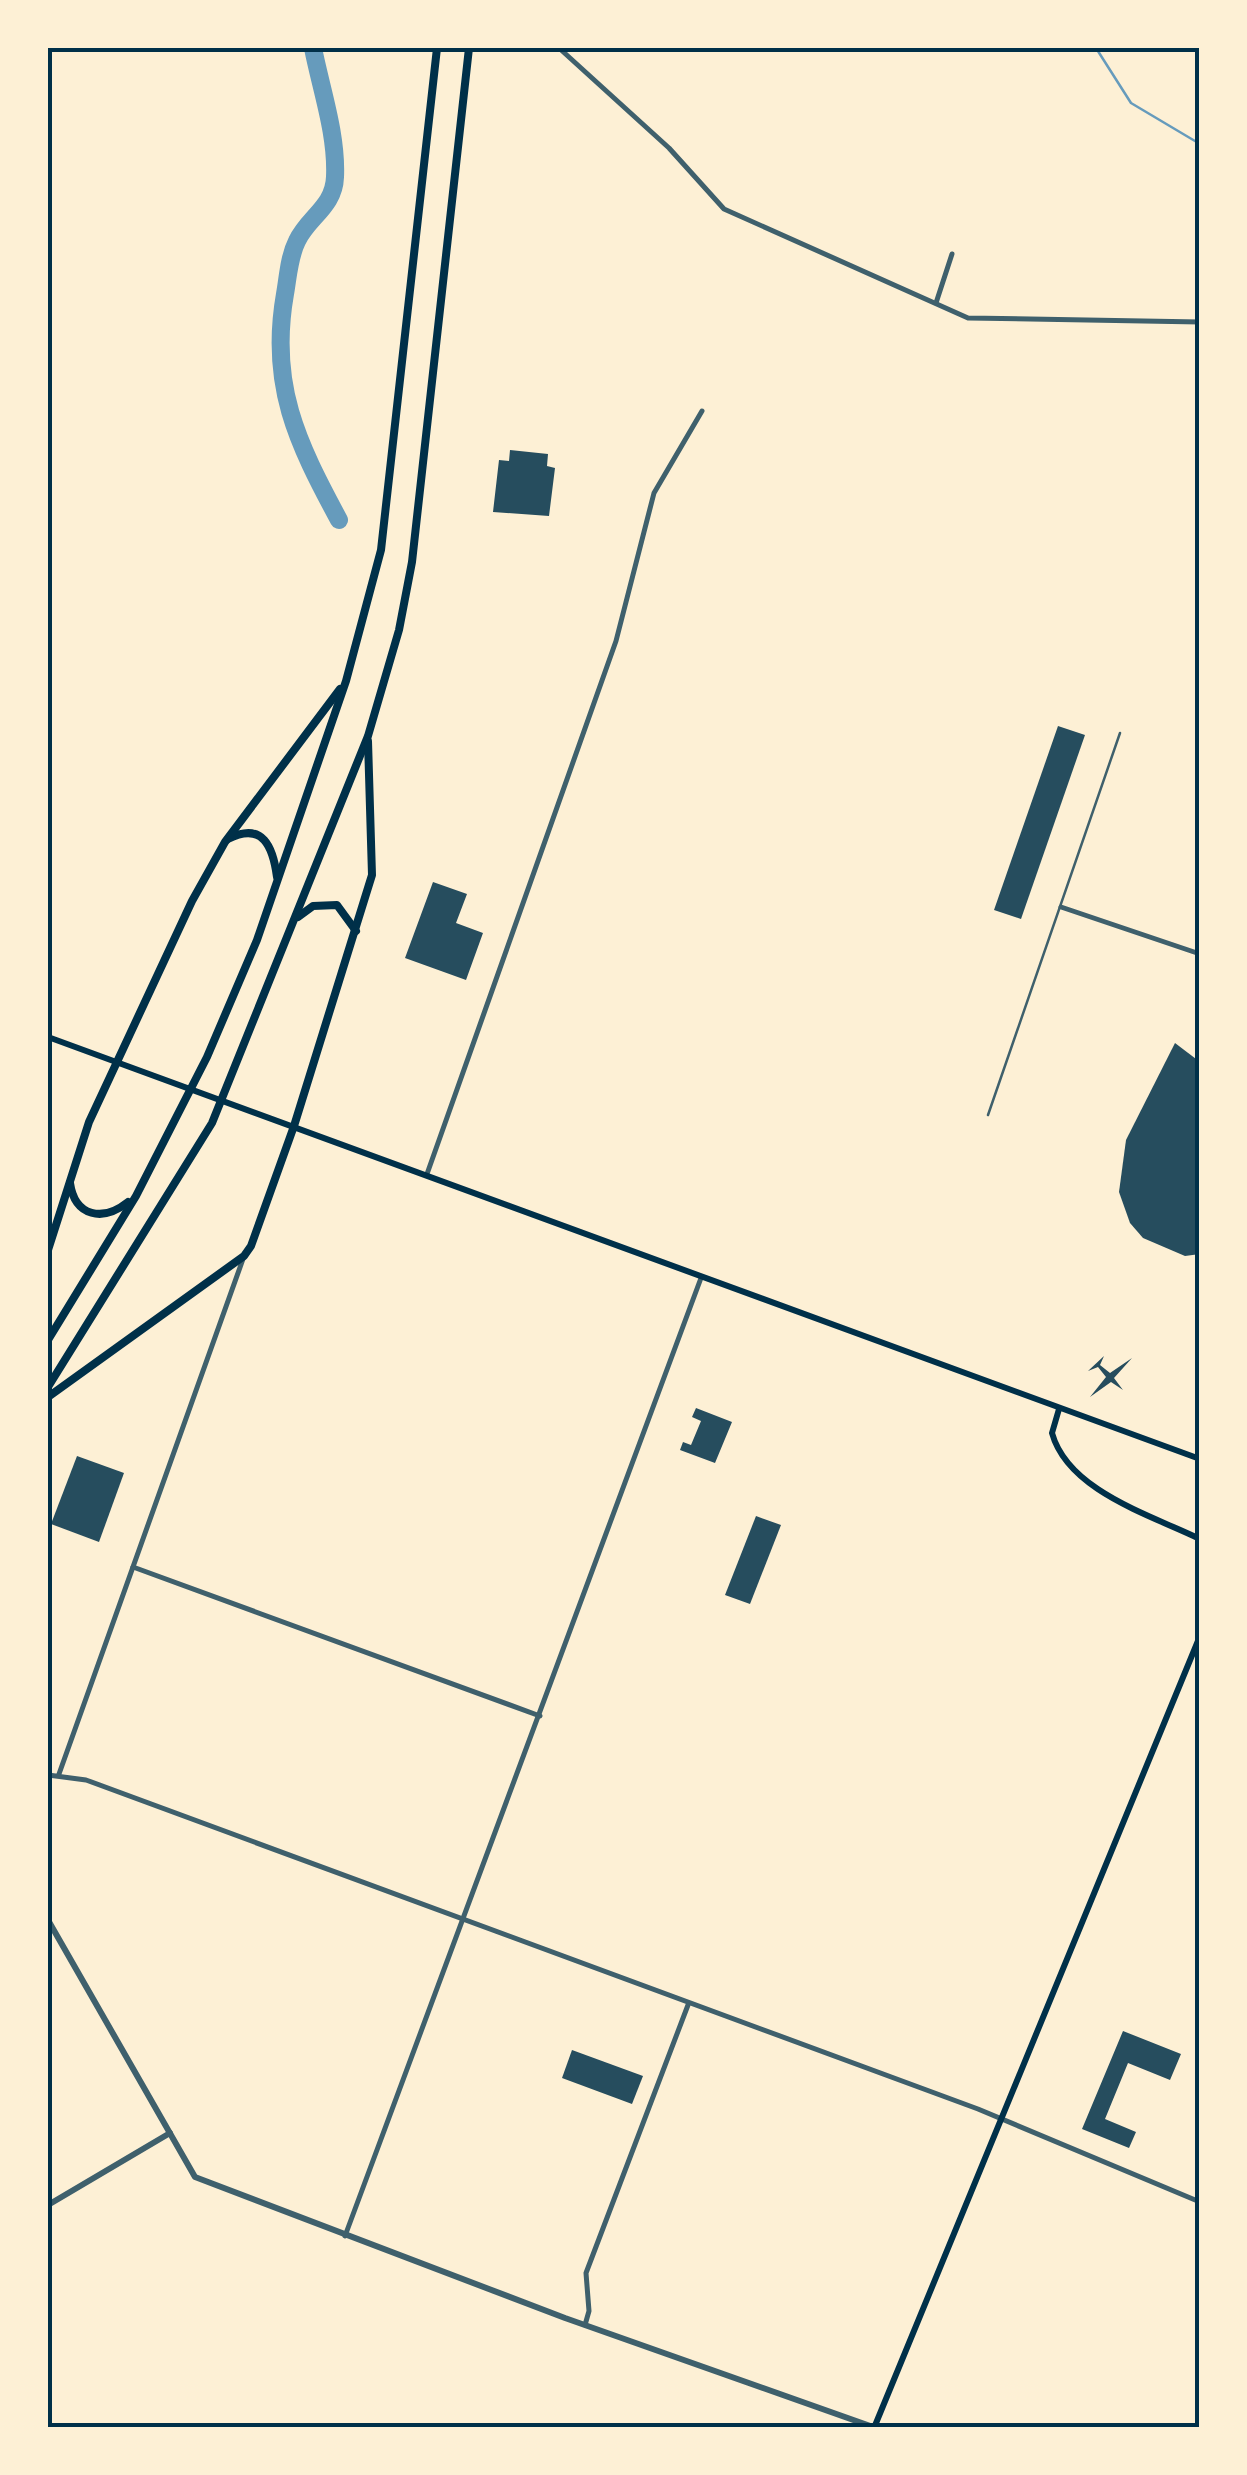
<svg xmlns="http://www.w3.org/2000/svg" width="1247" height="2475" font-family="'Work Sans',sans-serif">
<style>
.lines{fill:none;stroke-linecap:round;stroke-linejoin:round}
.stream{stroke:#669bbc;stroke-width:2.5}
.river{stroke:#669bbc;stroke-width:18}
.building{fill:#264d5e}
.service{stroke:#3f606c;stroke-width:2.5}
.minor{stroke:#3f606c;stroke-width:5}
.tertiary{stroke:#3f606c;stroke-width:6}
.secondary{stroke:#003049;stroke-width:6}
.primary{stroke:#003049;stroke-width:8}
.neatline{fill:none;stroke:#003049;stroke-width:4}
</style>
<rect width="100%" height="100%" fill="#fdf0d5"/>
<g class="lines">
<polyline class="stream" points="1096,48 1131,103 1200,144"/>
<path class="river" d="M 313,48 C 321,89 337,134 335,177 C 334,207 308,217 297,241 C 289,257 288,277 285,294 C 269,385 297,442 339,520"/>
</g>
<g class="building">
<polygon points="510,450 548,454 547,466 555,468 549,516 493,512 499,460 509,461"/>
<polygon points="1058,726 1085,735 1021,919 994,910"/>
<polygon points="433,882 467,894 456,923 483,933 466,980 405,958"/>
<polygon points="1175,1043 1200,1062 1200,1254 1185,1256 1143,1238 1130,1223 1119,1192 1126,1140"/>
<polygon points="1104,1356 1100,1365 1110,1373 1132,1358 1114,1378 1123,1390 1111,1382 1090,1397 1106,1377 1098,1367 1088,1371"/>
<polygon points="696,1408 732,1422 715,1463 680,1450 683,1442 691,1445 701,1421 692,1417"/>
<polygon points="77,1456 124,1473 99,1542 51,1524"/>
<polygon points="756,1516 781,1525 750,1604 725,1595"/>
<polygon points="1123,2031 1181,2054 1170,2080 1128,2063 1105,2119 1136,2132 1129,2148 1082,2129"/>
<polygon points="572,2050 643,2076 632,2104 562,2078"/>
</g>
<g class="lines">
<polyline class="service" points="988,1115 1120,733"/>
<g class="minor">
<polyline points="559,48 669,148 724,209 968,318 1200,322"/>
<polyline points="936,303 952,254"/>
<polyline points="1061,907 1200,954"/>
<polyline points="427,1174 616,641 654,493 702,411"/>
<polyline points="133,1567 540,1716"/>
<polyline points="59,1774 243,1259"/>
<polyline points="48,1775 86,1780 978,2109 1200,2202"/>
<polyline points="345,2236 701,1278"/>
<polyline points="585,2325 589,2311 586,2273 688,2005"/>
</g>
<g class="tertiary">
<polyline points="48,1920 195,2177 565,2318 876,2428"/>
<polyline points="48,2205 170,2133"/>
</g>
<g class="secondary">
<polyline points="48,1037 1200,1459"/>
<path d="M 1059,1409 L 1052,1433 C 1068,1491 1151,1515 1200,1539"/>
<polyline points="874,2428 1200,1636"/>
</g>
<g class="primary">
<path d="M 228,839 C 263,821 273,847 277,877"/>
<polyline points="298,917 313,906 337,905 356,931"/>
<path d="M 70,1183 C 75,1217 103,1222 128,1202"/>
<polyline points="48,1250 89,1122 192,901 225,842 340,689"/>
<polyline points="48,1340 136,1196 207,1057 257,940 346,681 381,550 437,48"/>
<polyline points="48,1387 212,1123 368,736 399,630 412,562 469,48"/>
<polyline points="48,1397 244,1256 251,1246 294,1126 372,875 368,741"/>
</g>
</g>
<rect width="1247" height="2475" fill="none" stroke="#fdf0d5" stroke-width="100"/>
<rect x="50" y="50" width="1147" height="2375" class="neatline"/>
</svg>
